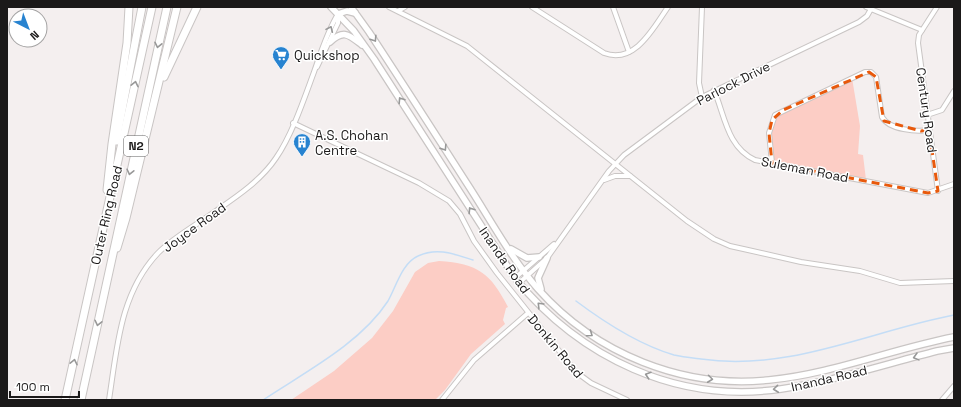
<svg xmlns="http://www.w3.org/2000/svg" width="961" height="407" font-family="'Space Grotesk',sans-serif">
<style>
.green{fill:#fccdc5}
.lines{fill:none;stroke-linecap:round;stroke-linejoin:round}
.stream{stroke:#c4ddf6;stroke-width:1.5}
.street-casing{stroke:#c9c5c4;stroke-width:6}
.secondary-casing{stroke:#c9c5c4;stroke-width:8}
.highway-casing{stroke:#c9c5c4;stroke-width:9}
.street{stroke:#fff;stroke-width:4}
.secondary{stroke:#fff;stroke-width:5.5}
.highway{stroke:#fff;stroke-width:7}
.oneway{stroke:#989898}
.marked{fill:none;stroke:#e8590c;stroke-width:3;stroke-dasharray:8 5;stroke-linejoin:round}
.labels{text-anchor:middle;stroke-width:3;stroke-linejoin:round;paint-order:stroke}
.shield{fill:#fff;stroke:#5f5e5e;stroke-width:1}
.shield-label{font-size:12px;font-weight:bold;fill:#1b1919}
.poi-label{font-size:13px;fill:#1b1919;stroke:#fff;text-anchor:start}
.street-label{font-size:13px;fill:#1b1919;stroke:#fff}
</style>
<rect width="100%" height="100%" fill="#f4efef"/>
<g class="green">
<polygon points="852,78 860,126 858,154 863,155 866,180 773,163 771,130 777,115"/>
<path d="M 439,261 C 478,263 491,274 508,307 L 506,308 L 503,320 L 505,324 L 471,354 L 445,390 L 435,400 L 291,400 L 334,371 L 372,338 L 393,311 L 415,272 L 428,263 Z"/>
</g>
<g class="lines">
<g class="stream">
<path d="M 576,301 C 604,322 640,345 674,355 C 683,357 693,358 701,359 C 789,372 870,331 954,315"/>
<path d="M 263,400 C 305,372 360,344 388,301 C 396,287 402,263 418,256 C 437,247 454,254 473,260"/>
</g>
<g class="street-casing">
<g id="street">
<polyline points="389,7 467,46 687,221 714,239 730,246 748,250 801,262 860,271 900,283 954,281"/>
<path d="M 532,7 L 604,53 C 635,65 654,27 668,7"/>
<polyline points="613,7 629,52"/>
<polyline points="866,7 922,30"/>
<polyline points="937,7 919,35 918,43 938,191"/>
<polyline points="398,11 405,7"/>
<polyline points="317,67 338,23 338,14"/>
<path d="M 714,90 C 725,116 727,147 755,160 L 928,193 L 954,184"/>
<polyline points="702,97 699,83 702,7"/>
<polyline points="927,115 942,110 954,91"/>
<polyline points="293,123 419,183 449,201 460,214 474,241 497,273 576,372 591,383 627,400"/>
<path d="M 772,163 L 769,133 L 775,115 L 865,72 L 871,72 L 876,77 L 882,117 C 889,130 917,132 929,130"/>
<polyline points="604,180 615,176 630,176"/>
<polyline points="515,278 554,244"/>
<polyline points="519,283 547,258 609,171 624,155 702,97 859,22 867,16 871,9"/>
<path d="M 109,400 C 117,348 120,293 158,253 C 173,238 193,227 210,215 C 233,199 260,182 276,158 C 292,135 304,99 314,72 C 321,52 327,32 338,14"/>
<polyline points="442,400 474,360 528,313"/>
<polyline points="942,400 954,386"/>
</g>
</g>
<g class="secondary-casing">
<g id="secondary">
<path d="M 331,7 L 354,31 L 374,59 L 515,278 C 580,358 677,404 781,389 C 834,381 886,364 937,351 L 954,348"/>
<path d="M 351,7 L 369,32 C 402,82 434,132 466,182 C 489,217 510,257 538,289 C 596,354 683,389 769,380 C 832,374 892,349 954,337"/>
<polyline points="338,14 347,11 355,13"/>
<path d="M 330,42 C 344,29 349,35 362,45"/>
<polyline points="511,249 527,258 539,257"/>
<polyline points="541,289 538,278 547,258"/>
</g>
</g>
<g class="highway-casing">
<g id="highway">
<polyline points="164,77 197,7"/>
<polyline points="116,141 142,7"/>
<polyline points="107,190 112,144 127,43 129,7"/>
<polyline points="117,248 126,218 177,7"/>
<polyline points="65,400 152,7"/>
<polyline points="81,400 167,7"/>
</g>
</g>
<use href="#street" class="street"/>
<use href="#secondary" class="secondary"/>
<use href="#highway" class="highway"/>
</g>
<defs><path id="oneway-chevron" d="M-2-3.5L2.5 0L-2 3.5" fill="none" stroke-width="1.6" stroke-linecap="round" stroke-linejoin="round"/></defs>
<g class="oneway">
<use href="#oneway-chevron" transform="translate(330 29) rotate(-66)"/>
<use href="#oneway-chevron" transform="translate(374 39) rotate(57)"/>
<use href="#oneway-chevron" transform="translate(158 45) rotate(102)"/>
<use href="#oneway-chevron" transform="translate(135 84) rotate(-78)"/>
<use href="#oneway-chevron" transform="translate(401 100) rotate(-123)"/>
<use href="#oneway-chevron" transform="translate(444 148) rotate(57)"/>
<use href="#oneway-chevron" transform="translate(130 172) rotate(103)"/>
<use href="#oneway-chevron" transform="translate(471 210) rotate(-123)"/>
<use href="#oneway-chevron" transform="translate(540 305) rotate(-135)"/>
<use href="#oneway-chevron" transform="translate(98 323) rotate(103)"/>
<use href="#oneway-chevron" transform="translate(590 334) rotate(35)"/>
<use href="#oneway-chevron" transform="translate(916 357) rotate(165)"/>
<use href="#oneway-chevron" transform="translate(74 362) rotate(-78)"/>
<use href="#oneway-chevron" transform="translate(648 375) rotate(-162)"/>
<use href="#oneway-chevron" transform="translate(710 379) rotate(7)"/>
<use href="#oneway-chevron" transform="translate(776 389) rotate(174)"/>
</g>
<path class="marked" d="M 869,72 L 876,77 L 884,121 L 921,131 L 929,130 L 938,191 L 928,193 L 772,163 L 769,133 L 772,120 L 783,110 Z"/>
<defs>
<g id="supermarket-pin" transform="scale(0.9)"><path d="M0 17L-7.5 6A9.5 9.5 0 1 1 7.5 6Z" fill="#2783d0" stroke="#fff"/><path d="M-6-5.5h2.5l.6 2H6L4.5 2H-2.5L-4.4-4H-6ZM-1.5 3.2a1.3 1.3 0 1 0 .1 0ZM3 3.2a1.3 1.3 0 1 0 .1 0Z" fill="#fff"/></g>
<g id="building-pin" transform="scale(0.9)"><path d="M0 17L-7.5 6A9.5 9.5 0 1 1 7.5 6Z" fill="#2783d0" stroke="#fff"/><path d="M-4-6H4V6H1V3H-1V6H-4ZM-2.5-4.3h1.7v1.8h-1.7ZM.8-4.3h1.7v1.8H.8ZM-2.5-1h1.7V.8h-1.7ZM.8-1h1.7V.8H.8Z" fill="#fff"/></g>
</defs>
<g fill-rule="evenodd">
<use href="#supermarket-pin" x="281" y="55"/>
<use href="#building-pin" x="302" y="142"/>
</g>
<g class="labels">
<rect class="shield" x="124" y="136" width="24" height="20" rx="3"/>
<g class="shield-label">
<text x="136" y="150">N2</text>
</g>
<g class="poi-label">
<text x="294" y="60">Quickshop</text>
<text x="315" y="140">A.S. Chohan<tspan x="315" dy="15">Centre</tspan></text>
</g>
<g class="street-label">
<text transform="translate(733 83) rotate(-27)" y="5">Parlock Drive</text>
<text transform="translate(927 110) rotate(82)" y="5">Century Road</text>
<text transform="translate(805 169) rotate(11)" y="5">Suleman Road</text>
<text transform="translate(106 215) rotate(-77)" y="5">Outer Ring Road</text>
<text transform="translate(194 227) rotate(-36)" y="5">Joyce Road</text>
<text transform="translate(505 260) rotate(55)" y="5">Inanda Road</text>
<text transform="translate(556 346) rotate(50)" y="5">Donkin Road</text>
<text transform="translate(829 378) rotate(-13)" y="5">Inanda Road</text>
</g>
</g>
<rect width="961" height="407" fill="none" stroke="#1b1919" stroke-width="16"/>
<g transform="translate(28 28) rotate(138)"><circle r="19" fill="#ffffff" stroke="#a4a3a3"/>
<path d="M0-3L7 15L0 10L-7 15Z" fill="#2783d0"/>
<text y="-6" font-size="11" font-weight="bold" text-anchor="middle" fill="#1b1919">N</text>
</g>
<path d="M10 391v6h69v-6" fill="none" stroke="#1b1919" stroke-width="2"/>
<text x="16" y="391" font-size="12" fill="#1b1919" stroke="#ffffff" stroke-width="3" paint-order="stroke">100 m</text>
</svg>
